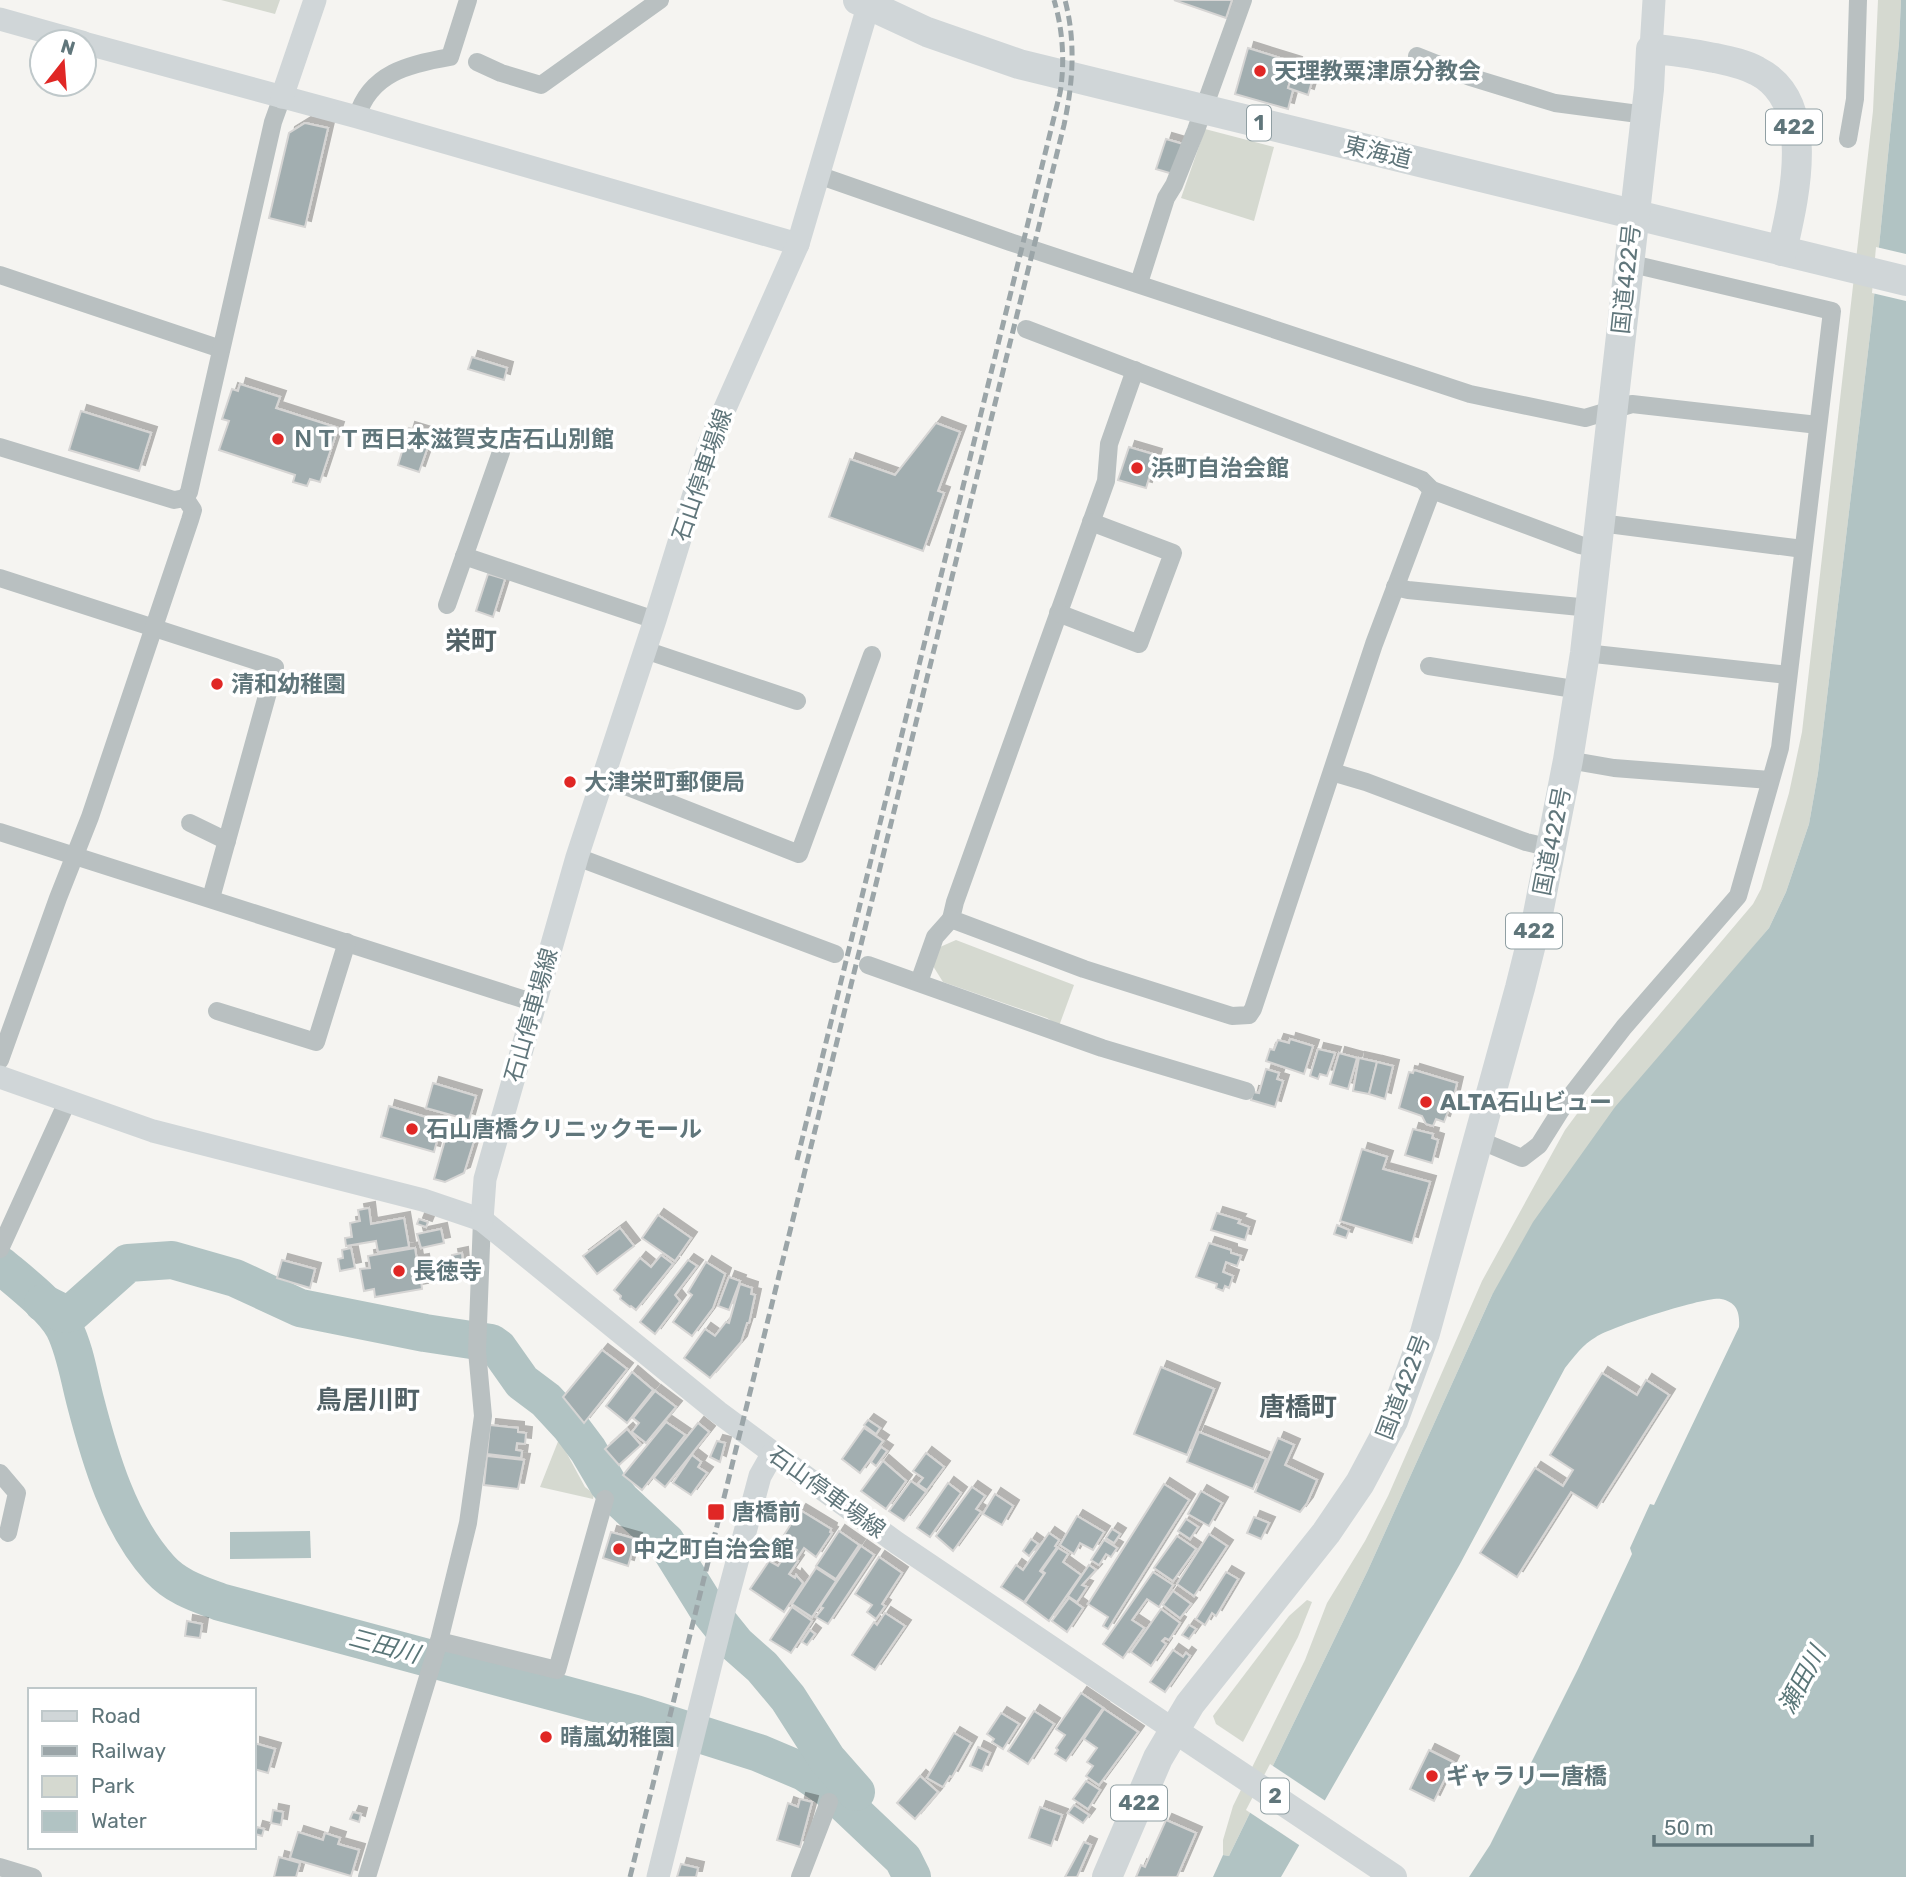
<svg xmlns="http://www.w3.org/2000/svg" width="1906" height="1877" font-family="Rubik,'Noto Sans JP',sans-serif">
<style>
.green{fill:#d5d9d0}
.water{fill:#b1c3c3}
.pier{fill:#f5f4f1}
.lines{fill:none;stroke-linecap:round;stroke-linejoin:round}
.river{stroke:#b1c3c3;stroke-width:38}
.building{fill:#a2aeb0;stroke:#d6d5d4;stroke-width:2;filter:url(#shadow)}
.street{stroke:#b9c0c1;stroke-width:18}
.secondary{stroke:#d0d6d8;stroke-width:23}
.primary{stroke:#d0d6d8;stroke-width:26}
.highway{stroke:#d0d6d8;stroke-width:30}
.rail{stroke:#9ba5a8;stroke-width:5;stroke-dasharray:10 5;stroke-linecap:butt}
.poi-dot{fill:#e02725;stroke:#fff;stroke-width:2.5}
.labels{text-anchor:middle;stroke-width:7;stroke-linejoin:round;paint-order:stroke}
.shield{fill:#fff;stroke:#909fa3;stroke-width:2}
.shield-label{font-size:21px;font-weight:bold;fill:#60767b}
.poi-label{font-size:23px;font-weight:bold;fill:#60767b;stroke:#fff;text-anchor:start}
.street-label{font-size:23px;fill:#60767b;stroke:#fff}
.water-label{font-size:24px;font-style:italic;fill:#5a7678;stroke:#fff}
.quarter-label{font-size:26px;font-weight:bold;fill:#526267;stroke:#fff}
</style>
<defs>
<filter id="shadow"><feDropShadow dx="6" dy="-6" stdDeviation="0" flood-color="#0004"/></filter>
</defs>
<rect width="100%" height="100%" fill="#f5f4f1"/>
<g class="green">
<polygon points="221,0 280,0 275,14"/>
<polygon points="1878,0 1901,0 1899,43 1872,318 1818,773 1809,824 1786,892 1769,928 1693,1019 1492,1295 1368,1570 1229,1856 1223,1855 1223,1840 1233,1806 1305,1660 1327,1603 1365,1541 1388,1496 1482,1281 1565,1130 1588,1099 1753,904 1761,889 1789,793 1802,732 1873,111"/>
<polygon points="1205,129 1274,147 1254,221 1181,198"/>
<polygon points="956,940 1074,985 1059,1026 1047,1018 943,982 933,966 940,947"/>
<polygon points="559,1439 585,1487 594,1494 593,1499 540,1487"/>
<polygon points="1307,1600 1312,1602 1298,1637 1243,1742 1216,1724 1213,1716 1289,1616"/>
</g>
<g class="water">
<path d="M 1901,0 L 1906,0 L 1906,1877 L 1469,1877 L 1490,1845 L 1578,1669 L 1632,1554 L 1630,1548 L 1650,1504 L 1654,1505 L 1739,1327 C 1740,1313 1737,1302 1721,1299 C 1706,1296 1611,1327 1596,1337 C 1583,1344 1574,1357 1565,1368 L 1460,1564 L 1281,1877 L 1213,1877 L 1223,1855 L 1229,1856 L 1368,1570 L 1492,1295 L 1533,1222 L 1615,1107 L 1769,928 L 1786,892 L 1809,824 L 1818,773 L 1872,318 L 1899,43 Z"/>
<polygon points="310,1531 311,1558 230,1559 230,1532"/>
</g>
<g class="pier">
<polygon points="1876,247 1906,254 1906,301 1872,293"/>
<polygon points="1270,1764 1327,1802 1302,1847 1246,1810"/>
</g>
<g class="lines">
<g class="river">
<path d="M 0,1265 C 19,1281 53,1307 64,1328 C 75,1350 79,1377 85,1400 C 100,1458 119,1524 160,1569 C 176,1587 199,1594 220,1602 L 636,1714 L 759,1753 L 804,1772 L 828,1788 L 903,1859 L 912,1877"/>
<polyline points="43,1303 65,1314 73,1312 128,1263 172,1260 235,1278 300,1308 425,1333 491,1343 498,1348 522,1382 546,1400 570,1426 588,1450 608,1484 622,1501 666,1542 707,1608 736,1644 762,1667 788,1698 827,1759 856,1792"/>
</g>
</g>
<g class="building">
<polygon points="1174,0 1232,0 1226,18"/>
<polygon points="1248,48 1296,63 1288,88 1293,90 1288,109 1235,94"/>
<polygon points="1309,65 1322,69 1319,79 1313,78 1308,95 1288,88 1295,66 1308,69"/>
<polygon points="305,123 328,128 305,227 269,218 289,133"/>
<polygon points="1166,139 1183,144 1173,174 1156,169"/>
<polygon points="472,357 507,368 504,380 468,369"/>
<polygon points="240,384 280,397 276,408 338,428 320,482 310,479 307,486 293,482 295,475 219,450 229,421 222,419 232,389 238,391"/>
<polygon points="81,411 151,433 139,471 69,450"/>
<polygon points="936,423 960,432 938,491 944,493 923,551 829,517 850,459 895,475"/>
<polygon points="409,428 432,435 419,472 398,465"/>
<polygon points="1129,447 1156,455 1146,488 1118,480"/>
<polygon points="488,574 505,579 493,617 476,611"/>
<polygon points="1290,1039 1313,1046 1304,1074 1266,1061 1270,1049 1274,1050 1278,1040 1289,1043"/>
<polygon points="1318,1049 1335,1053 1327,1076 1320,1074 1318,1079 1310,1076"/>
<polygon points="1339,1053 1357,1058 1348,1089 1330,1084"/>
<polygon points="1359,1058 1377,1062 1369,1094 1353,1091"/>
<polygon points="1377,1062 1393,1066 1385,1099 1369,1094"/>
<polygon points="1266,1069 1279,1073 1277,1079 1283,1081 1275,1107 1251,1100 1253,1092 1259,1093"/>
<polygon points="1414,1070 1457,1083 1451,1109 1449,1109 1444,1122 1436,1119 1433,1126 1426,1124 1422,1116 1399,1108 1409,1072 1413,1073"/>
<polygon points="433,1083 476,1096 469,1120 426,1108"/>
<polygon points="389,1106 442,1122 434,1152 381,1137"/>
<polygon points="1413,1129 1433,1134 1432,1138 1438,1140 1432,1163 1405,1155"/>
<polygon points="447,1133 474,1141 464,1173 445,1182 434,1179"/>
<polygon points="1362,1149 1387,1157 1383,1169 1430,1182 1412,1243 1340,1221"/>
<polygon points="369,1208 371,1224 404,1218 409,1247 378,1252 376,1241 346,1246 345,1238 352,1237 350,1223 360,1221 358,1210"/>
<polygon points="1217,1213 1240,1220 1238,1223 1249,1227 1245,1240 1211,1230"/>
<polygon points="658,1215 691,1238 675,1261 642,1238"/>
<polygon points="419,1219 428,1222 426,1227 417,1224"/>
<polygon points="1337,1225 1349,1230 1346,1238 1334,1234"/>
<polygon points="620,1228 634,1246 597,1274 583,1256"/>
<polygon points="441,1229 444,1243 421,1248 417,1234"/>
<polygon points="1209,1243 1231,1250 1231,1253 1241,1256 1237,1266 1226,1262 1223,1272 1233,1276 1229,1288 1225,1286 1223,1291 1216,1288 1217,1284 1196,1277"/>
<polygon points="351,1248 355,1268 340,1271 338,1259 343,1258 342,1250"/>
<polygon points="415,1248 417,1261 423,1260 426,1280 421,1281 422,1289 375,1297 374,1289 364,1291 360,1269 370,1268 368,1256"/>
<polygon points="462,1253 463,1265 454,1266 452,1255"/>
<polygon points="661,1255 673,1264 636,1310 631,1306 630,1307 620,1299 621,1296 614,1290 640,1258 651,1267"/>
<polygon points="282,1260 315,1269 310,1288 277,1278"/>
<polygon points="688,1260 697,1266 675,1295 680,1301 655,1334 640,1322"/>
<polygon points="706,1262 725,1274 713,1308 692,1336 673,1322 692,1295 688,1292"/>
<polygon points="456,1270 458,1278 446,1281 445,1273"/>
<polygon points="729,1277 740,1281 729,1310 718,1306"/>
<polygon points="740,1284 752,1288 751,1294 755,1295 749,1323 747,1323 741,1342 710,1378 684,1358 705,1329 715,1336 726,1322 729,1323"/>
<polygon points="602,1350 627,1369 584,1423 563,1397"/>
<polygon points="1161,1367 1214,1389 1187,1455 1134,1434"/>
<polygon points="632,1372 653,1390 627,1423 606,1406"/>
<polygon points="1602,1373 1637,1395 1646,1380 1669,1395 1597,1508 1571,1492 1517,1577 1480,1553 1535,1468 1563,1486 1573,1470 1550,1455"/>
<polygon points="655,1391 676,1407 646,1443 632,1432 639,1423 633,1418"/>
<polygon points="868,1420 880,1428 876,1434 864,1425"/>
<polygon points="666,1422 685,1435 642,1490 623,1475"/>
<polygon points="698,1423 709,1432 665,1487 654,1478"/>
<polygon points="490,1425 518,1428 518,1432 526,1433 525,1444 517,1443 516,1450 522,1451 521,1458 487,1454"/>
<polygon points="864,1428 883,1441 860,1473 842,1459"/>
<polygon points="627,1429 641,1445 619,1465 605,1449"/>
<polygon points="1199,1432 1266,1459 1253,1489 1187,1462"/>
<polygon points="1278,1438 1294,1445 1285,1465 1317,1480 1307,1503 1300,1512 1255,1492"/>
<polygon points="717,1441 725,1443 720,1462 710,1457"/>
<polygon points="881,1447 887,1451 876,1466 871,1462"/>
<polygon points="926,1453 944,1467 927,1490 918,1484 923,1478 913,1471"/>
<polygon points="692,1455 701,1462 698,1467 707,1473 691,1495 673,1483"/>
<polygon points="487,1456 524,1460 518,1489 484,1485"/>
<polygon points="883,1461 906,1481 886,1509 861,1491"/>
<polygon points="911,1481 926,1492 904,1521 889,1511"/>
<polygon points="948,1483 961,1493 930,1537 917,1528"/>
<polygon points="1164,1484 1189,1500 1108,1629 1103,1626 1108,1617 1088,1604"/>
<polygon points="972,1487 985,1496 976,1509 981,1512 953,1551 936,1536"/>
<polygon points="1201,1491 1222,1503 1209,1526 1188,1514"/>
<polygon points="995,1494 1013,1506 1002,1525 983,1514"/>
<polygon points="800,1510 831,1529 830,1532 832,1533 816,1557 804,1548 796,1560 792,1557 797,1550 791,1546 794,1542 784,1535"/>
<polygon points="1077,1516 1104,1532 1093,1550 1080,1543 1074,1554 1060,1545"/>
<polygon points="1254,1517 1269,1523 1261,1539 1247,1533"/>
<polygon points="1186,1519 1198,1527 1190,1539 1178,1531"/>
<polygon points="1112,1529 1120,1534 1114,1543 1106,1538"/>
<polygon points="839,1531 859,1545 836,1579 816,1566"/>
<polygon points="611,1532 636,1539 628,1566 603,1558"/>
<polygon points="1049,1533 1059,1540 1055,1546 1057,1547 1040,1571 1044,1574 1024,1602 1001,1587 1016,1565 1023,1570"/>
<polygon points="1209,1534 1227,1546 1194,1596 1177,1584"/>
<polygon points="1177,1536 1196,1549 1173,1581 1154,1568"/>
<polygon points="1031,1539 1038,1544 1029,1556 1023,1551"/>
<polygon points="1104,1540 1117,1548 1111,1557 1106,1554 1099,1565 1091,1560"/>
<polygon points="861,1546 874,1555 828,1624 816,1617 823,1608 820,1607"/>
<polygon points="1058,1548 1068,1554 1063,1562 1081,1575 1049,1621 1025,1603 1045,1573 1042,1571"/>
<polygon points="787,1553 798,1561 789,1574 795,1578 796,1575 803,1583 784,1612 750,1589 769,1561 778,1566"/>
<polygon points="879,1557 902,1573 882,1604 885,1606 876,1619 867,1612 872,1605 855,1594"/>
<polygon points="1089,1565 1096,1570 1082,1585 1087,1587 1077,1602 1068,1596"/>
<polygon points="816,1568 836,1581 812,1617 792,1604"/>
<polygon points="1153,1572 1173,1585 1159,1607 1147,1599 1132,1620 1144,1628 1123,1658 1103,1644"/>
<polygon points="1226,1572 1238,1579 1216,1616 1212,1613 1205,1625 1196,1619"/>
<polygon points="1173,1591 1191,1604 1180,1618 1163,1605"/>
<polygon points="1069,1598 1083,1608 1067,1632 1052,1621"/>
<polygon points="792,1607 812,1621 791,1653 770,1640"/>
<polygon points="1161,1609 1180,1623 1169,1640 1165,1638 1162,1641 1166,1644 1151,1666 1131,1652"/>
<polygon points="885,1613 905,1626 875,1670 852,1655 874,1622 877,1625"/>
<polygon points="187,1621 202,1624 200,1638 185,1636"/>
<polygon points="1189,1625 1196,1629 1189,1639 1182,1635"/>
<polygon points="810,1630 815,1634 807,1645 802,1642"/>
<polygon points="1173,1650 1183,1657 1186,1653 1190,1656 1165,1692 1150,1682"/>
<polygon points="1081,1693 1103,1708 1066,1761 1055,1754 1058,1750 1056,1748 1065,1735 1056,1729"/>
<polygon points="1104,1709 1138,1732 1099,1785 1086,1776 1093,1766 1087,1762 1097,1748 1084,1739"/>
<polygon points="1034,1711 1054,1724 1028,1764 1008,1751"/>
<polygon points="1001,1713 1019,1724 1003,1749 992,1742 994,1739 987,1734"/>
<polygon points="954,1733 971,1743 952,1777 950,1776 943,1787 927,1778"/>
<polygon points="254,1743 275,1749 268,1773 254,1769"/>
<polygon points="978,1747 990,1753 982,1771 970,1766"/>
<polygon points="1429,1750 1453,1762 1434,1801 1410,1789"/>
<polygon points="920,1776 938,1792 915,1819 897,1803"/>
<polygon points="1086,1781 1100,1790 1088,1809 1073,1799"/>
<polygon points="800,1799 812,1802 800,1847 777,1840 788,1803 798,1807"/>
<polygon points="1074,1805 1089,1815 1083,1823 1068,1813"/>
<polygon points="1040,1807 1062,1815 1051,1846 1029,1838"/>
<polygon points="273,1810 283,1812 281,1825 271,1823"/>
<polygon points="353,1812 361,1814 359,1822 350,1819"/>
<polygon points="1166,1820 1196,1833 1177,1877 1136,1877 1141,1865 1145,1867"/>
<polygon points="257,1827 264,1829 262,1836 255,1834"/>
<polygon points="298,1832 323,1840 325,1833 340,1838 338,1844 359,1850 351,1876 290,1858"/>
<polygon points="1084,1842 1091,1845 1077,1877 1065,1877"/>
<polygon points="279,1857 300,1863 296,1877 274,1877"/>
<polygon points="681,1864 698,1868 696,1877 677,1877"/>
</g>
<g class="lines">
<g class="street">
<polyline points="1417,56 1470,77 1555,103 1646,115"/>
<polyline points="477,62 501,73 541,85 660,0"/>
<path d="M 357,117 C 370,73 409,64 450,57 L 468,0"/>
<polyline points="1848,139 1855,99 1858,0"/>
<polyline points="818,175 1010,242 1470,394 1585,418 1632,404 1818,425"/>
<polyline points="0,275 221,349"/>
<polyline points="1139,283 1166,198 1174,185 1196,130 1243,0"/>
<polyline points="1026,329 1422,480 1432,490 1580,545 1597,549"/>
<polyline points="1135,370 1109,444 1106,481 955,902 951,919 1084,969 1232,1016 1249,1015 1253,1009 1374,644 1432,490"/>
<polyline points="0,447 174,500 185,498 189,492 273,122 282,97"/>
<polyline points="1600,523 1803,549"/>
<polyline points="464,556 655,620"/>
<polyline points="0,578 275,667 211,898"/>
<polyline points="1395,587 1408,590 1590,608"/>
<polyline points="447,605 501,452"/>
<polyline points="1058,613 1139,644 1173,553 1091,522"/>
<polyline points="645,650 797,701"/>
<polyline points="1585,653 1788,675"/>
<polyline points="1429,666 1580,690"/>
<polyline points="1568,760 1614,768 1770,780"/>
<polyline points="1332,772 1366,782 1526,842 1551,848"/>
<polyline points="603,777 799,854 872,655"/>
<polyline points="190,823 227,841"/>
<polyline points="0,832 535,1003"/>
<polyline points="577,857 835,954"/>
<polyline points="868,965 1102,1048 1246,1091"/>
<polyline points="919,982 935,937 951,919"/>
<polyline points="217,1011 316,1042 347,942"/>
<polyline points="0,1060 58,898 90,817 190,520 193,510 185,498"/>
<polyline points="1479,1140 1522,1158 1539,1145 1566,1102 1624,1027 1738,896 1780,748 1832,311 1628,263"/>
<polyline points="0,1249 67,1102"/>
<polyline points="0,1473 17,1493 8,1533"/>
<polyline points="439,1641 557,1670 605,1499"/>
<polyline points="0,1867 33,1877"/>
<polyline points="367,1877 439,1641 468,1523 483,1416 477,1351 482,1220"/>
<polyline points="800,1877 829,1802"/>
</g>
<g class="secondary">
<polyline points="0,19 82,42"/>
<polyline points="84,43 357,117 798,244"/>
<polyline points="1651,49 1654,0"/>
<polyline points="282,97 315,0"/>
<polyline points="0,1077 153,1131 423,1200 482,1220 718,1412 803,1475 897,1543 1174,1730"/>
<polyline points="482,1220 485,1179 577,857 655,620 710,442 798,244 870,0"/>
<polyline points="658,1877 725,1607 760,1476 773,1453"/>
</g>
<polyline class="primary" points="1174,1730 1394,1877"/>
<g class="highway">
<polyline points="858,0 927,32 1019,64 1906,281"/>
<path d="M 1107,1877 L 1158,1758 L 1190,1704 L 1326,1533 L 1360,1483 L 1393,1421 L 1425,1333 L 1520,988 L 1536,924 L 1568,760 L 1585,653 L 1649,89 L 1651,49 C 1674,50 1693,54 1715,58 C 1729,61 1744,64 1757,71 C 1818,102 1794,198 1782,251"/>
</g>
<g class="rail">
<path d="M 797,1160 L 1060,93 C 1065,63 1063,30 1054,0"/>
<path d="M 630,1877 L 1064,125 C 1073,83 1076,42 1065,0"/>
</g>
</g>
<g class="poi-dot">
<circle cx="1260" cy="71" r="7"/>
<circle cx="278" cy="439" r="7"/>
<circle cx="1137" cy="468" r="7"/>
<circle cx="217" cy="684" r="7"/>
<circle cx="570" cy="782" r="7"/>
<circle cx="1426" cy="1102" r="7"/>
<circle cx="412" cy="1129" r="7"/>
<circle cx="399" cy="1271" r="7"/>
<rect x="707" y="1503" width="18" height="18" rx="3.5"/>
<circle cx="619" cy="1549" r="7"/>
<circle cx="546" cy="1737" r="7"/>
<circle cx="1432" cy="1776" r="7"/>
</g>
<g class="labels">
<g class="shield">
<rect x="1247" y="105.5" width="24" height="35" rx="5"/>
<rect x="1766" y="109.5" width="56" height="35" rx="5"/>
<rect x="1506" y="913.5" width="56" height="35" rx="5"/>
<rect x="1261" y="1778.5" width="28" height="35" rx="5"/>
<rect x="1111" y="1785.5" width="56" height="35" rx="5"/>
</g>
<g class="shield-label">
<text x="1259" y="130">1</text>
<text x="1794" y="134">422</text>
<text x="1534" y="938">422</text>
<text x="1275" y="1803">2</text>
<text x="1139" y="1810">422</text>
</g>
<g class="poi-label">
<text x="1274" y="79">天理教粟津原分教会</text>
<text x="292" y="447">ＮＴＴ西日本滋賀支店石山別館</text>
<text x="1151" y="476">浜町自治会館</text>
<text x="231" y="692">清和幼稚園</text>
<text x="584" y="790">大津栄町郵便局</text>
<text x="1440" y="1110">ALTA石山ビュー</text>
<text x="426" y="1137">石山唐橋クリニックモール</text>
<text x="413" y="1279">長徳寺</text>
<text x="732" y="1520">唐橋前</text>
<text x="633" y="1557">中之町自治会館</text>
<text x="560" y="1745">晴嵐幼稚園</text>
<text x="1446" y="1784">ギャラリー唐橋</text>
</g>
<g class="street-label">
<text transform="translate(1378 152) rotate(14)" y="8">東海道</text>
<text transform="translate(1626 279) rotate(-84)" y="8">国道422号</text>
<text transform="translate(702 475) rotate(-71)" y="8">石山停車場線</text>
<text transform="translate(1552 841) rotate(-79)" y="8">国道422号</text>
<text transform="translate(531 1015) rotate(-74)" y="8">石山停車場線</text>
<text transform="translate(1403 1387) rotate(-69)" y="8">国道422号</text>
<text transform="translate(827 1492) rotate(36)" y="8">石山停車場線</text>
</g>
<g class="water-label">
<text transform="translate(384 1646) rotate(15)" y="8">三田川</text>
<text transform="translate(1802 1680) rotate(-62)" y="8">瀬田川</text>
</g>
<g class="quarter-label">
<text x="471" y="650">栄町</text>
<text x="368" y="1409">鳥居川町</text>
<text x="1298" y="1416">唐橋町</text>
</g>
</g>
<rect x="28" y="1688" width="228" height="161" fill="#ffffff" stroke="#bfc8ca" stroke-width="2"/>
<rect x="42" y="1711" width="35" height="10" fill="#d0d6d8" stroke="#bfc8ca" stroke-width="2"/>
<text x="91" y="1723" font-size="21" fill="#60767b">Road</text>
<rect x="42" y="1746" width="35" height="10" fill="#9ba5a8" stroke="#bfc8ca" stroke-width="2"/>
<text x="91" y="1758" font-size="21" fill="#60767b">Railway</text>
<rect x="42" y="1776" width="35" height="21" fill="#d5d9d0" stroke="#bfc8ca" stroke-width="2"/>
<text x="91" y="1793" font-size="21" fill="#60767b">Park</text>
<rect x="42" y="1811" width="35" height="21" fill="#b1c3c3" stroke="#bfc8ca" stroke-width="2"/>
<text x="91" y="1828" font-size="21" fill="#60767b">Water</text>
<g transform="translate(63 63) rotate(17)"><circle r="33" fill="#ffffff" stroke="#bfc8ca" stroke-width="2"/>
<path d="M0-5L12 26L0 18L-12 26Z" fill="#e02725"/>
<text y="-10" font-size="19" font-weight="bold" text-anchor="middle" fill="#60767b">N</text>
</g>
<path d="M1654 1835v10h158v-10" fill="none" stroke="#60767b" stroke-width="3.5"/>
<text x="1664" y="1835" font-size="21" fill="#60767b" stroke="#ffffff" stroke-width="5" paint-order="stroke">50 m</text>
</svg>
